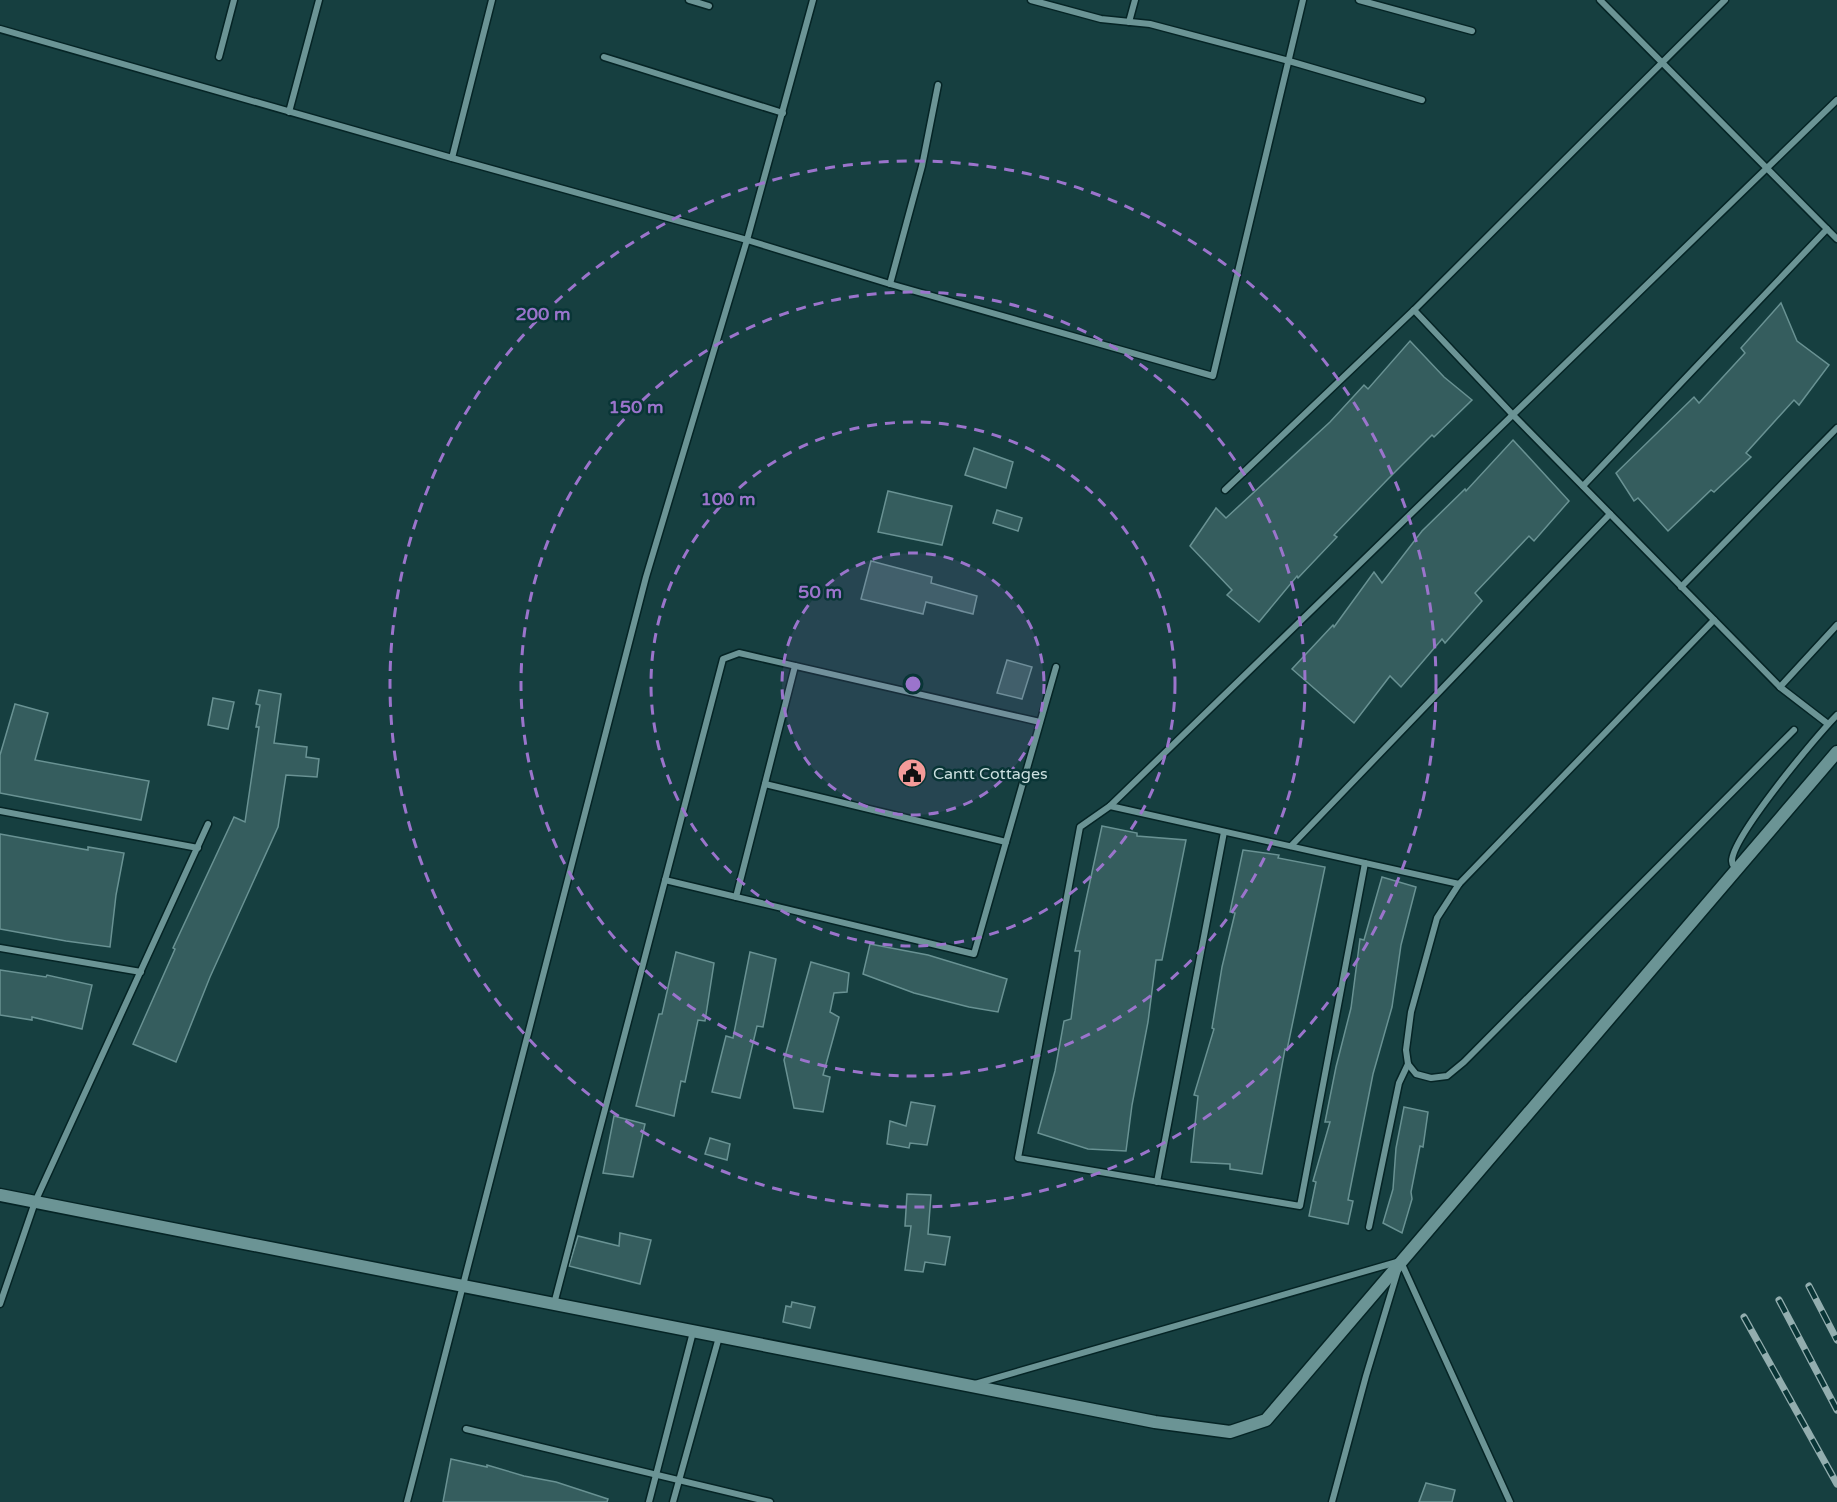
<svg xmlns="http://www.w3.org/2000/svg" width="1837" height="1502" font-family="'Varela Round',sans-serif">
<style>
.building{fill:#355d5e;stroke:#699293;stroke-width:1.5}
.lines{fill:none;stroke-linecap:round;stroke-linejoin:round}
.minor-casing{stroke:#052425;stroke-width:9}
.secondary-casing{stroke:#052425;stroke-width:15}
.minor{stroke:#6b9495;stroke-width:6}
.secondary{stroke:#6b9495;stroke-width:12}
.rail-casing{stroke:#93aeaf;stroke-width:7}
.rail{stroke:#093536;stroke-width:4.5;stroke-dasharray:14;stroke-linecap:butt}
.ring{fill:none;stroke:#9b74cc;stroke-width:3;stroke-dasharray:10 8}
.labels{text-anchor:middle;stroke-width:5;stroke-linejoin:round;paint-order:stroke}
.poi-label{font-size:16px;fill:#cadfdf;stroke:#093536;text-anchor:start}
.centre{fill:#9b74cc;stroke:#093536;stroke-width:3}
.ring-label{font-size:18px;text-anchor:middle;font-weight:bold;fill:#9b74cc;stroke:#093536;stroke-width:5;stroke-linejoin:round;paint-order:stroke}
</style>
<rect width="100%" height="100%" fill="#163f40"/>
<g class="building">
<polygon points="1781,303 1797,341 1829,365 1799,405 1794,400 1746,453 1751,457 1714,492 1711,490 1668,531 1638,498 1634,501 1616,473 1694,397 1699,403 1745,353 1741,348"/>
<polygon points="1410,341 1444,377 1472,400 1434,437 1432,435 1388,479 1334,535 1337,537 1298,578 1297,576 1259,622 1227,595 1232,590 1190,546 1216,508 1226,518 1330,422 1364,385 1368,389"/>
<polygon points="1513,440 1569,501 1534,541 1529,536 1475,593 1482,601 1445,643 1442,639 1401,687 1390,676 1354,723 1292,669 1333,625 1334,627 1374,572 1382,583 1422,531 1465,489 1466,491"/>
<polygon points="974,448 1013,462 1006,488 965,475"/>
<polygon points="888,491 952,506 942,545 878,532"/>
<polygon points="997,510 1022,518 1018,531 993,523"/>
<polygon points="871,561 932,577 931,583 977,596 973,614 926,602 923,614 861,599"/>
<polygon points="1007,660 1032,667 1022,699 997,693"/>
<polygon points="259,690 281,694 274,743 307,747 306,757 319,759 317,777 286,775 278,827 210,977 176,1062 133,1044 175,949 173,948 234,817 245,822 259,727 256,727 260,705 256,704"/>
<polygon points="213,698 234,702 228,729 208,725"/>
<polygon points="15,704 48,713 35,760 149,781 141,820 0,793 0,755"/>
<polygon points="1102,826 1137,833 1137,836 1186,840 1162,960 1156,960 1148,1022 1132,1105 1126,1151 1088,1149 1038,1133 1055,1071 1064,1021 1071,1019 1080,951 1075,951"/>
<polygon points="0,834 88,850 88,847 124,853 116,895 110,947 66,941 0,929"/>
<polygon points="1243,850 1279,855 1278,858 1325,867 1287,1050 1285,1049 1262,1174 1230,1169 1230,1164 1191,1162 1198,1096 1194,1095 1214,1029 1212,1028 1222,967 1235,913 1230,912"/>
<polygon points="1382,877 1416,887 1401,945 1392,1007 1373,1074 1348,1200 1353,1201 1348,1224 1309,1216 1316,1182 1313,1181 1330,1122 1325,1122 1336,1067 1351,1008 1360,939 1364,940"/>
<polygon points="870,944 928,955 1007,979 998,1012 969,1007 914,993 863,974"/>
<polygon points="676,952 714,963 705,1021 698,1020 685,1082 681,1081 674,1116 636,1106 659,1014 662,1014"/>
<polygon points="750,952 776,959 763,1027 757,1026 740,1098 712,1092 726,1036 733,1038"/>
<polygon points="811,962 849,973 847,992 834,993 830,1012 839,1017 823,1075 830,1077 823,1112 794,1108 784,1060"/>
<polygon points="0,970 46,977 47,975 92,985 82,1029 32,1017 32,1020 0,1015"/>
<polygon points="911,1102 935,1106 927,1145 910,1143 909,1148 887,1144 890,1121 906,1126"/>
<polygon points="1404,1107 1428,1112 1423,1147 1420,1146 1411,1192 1412,1199 1402,1233 1383,1223 1393,1189 1396,1148"/>
<polygon points="614,1116 645,1124 633,1177 603,1173"/>
<polygon points="710,1138 730,1144 727,1160 705,1154"/>
<polygon points="907,1194 931,1195 928,1234 950,1237 945,1265 925,1262 923,1272 905,1270 911,1226 905,1226"/>
<polygon points="620,1233 651,1240 640,1284 569,1266 578,1236 619,1246"/>
<polygon points="792,1302 815,1307 810,1328 783,1322 786,1306 791,1307"/>
<polygon points="451,1459 487,1467 487,1465 524,1476 556,1482 608,1499 607,1502 443,1502"/>
<polygon points="1426,1483 1455,1490 1452,1502 1419,1502"/>
</g>
<g class="lines">
<g class="minor-casing">
<g id="minor">
<polyline points="689,0 709,6"/>
<polyline points="1031,0 1101,19 1150,24 1289,61 1422,100"/>
<polyline points="1359,0 1472,31"/>
<polyline points="1129,22 1135,0"/>
<polyline points="0,29 452,158 747,240 890,284 1213,376 1303,0"/>
<polyline points="219,57 234,0"/>
<polyline points="604,57 783,113"/>
<polyline points="289,112 319,0"/>
<polyline points="452,158 492,0"/>
<polyline points="1827,229 1837,239"/>
<polyline points="890,284 922,166 938,85"/>
<polyline points="1414,310 1513,415 1780,687 1828,724"/>
<polyline points="1583,486 1827,229 1600,0"/>
<polyline points="1225,490 1414,310 1725,0"/>
<polyline points="1681,587 1837,428"/>
<polyline points="1780,687 1837,625"/>
<polyline points="765,784 1006,842"/>
<polyline points="1110,806 1459,884 1714,620"/>
<polyline points="0,811 198,848"/>
<polyline points="1291,846 1610,514"/>
<polyline points="1365,863 1300,1206 1018,1158 1080,827 1110,806 1837,100"/>
<path d="M 1736,869 C 1733,865 1732,865 1732,861 C 1732,837 1817,735 1837,715"/>
<polyline points="665,880 974,954 1056,667"/>
<polyline points="1459,884 1437,918 1411,1012 1406,1050 1408,1064 1416,1074 1431,1078 1447,1076 1464,1062 1794,730"/>
<polyline points="736,897 795,666"/>
<polyline points="0,948 141,972"/>
<polyline points="1157,1182 1224,832"/>
<polyline points="1369,1227 1399,1083 1408,1064"/>
<polyline points="1401,1262 1510,1502"/>
<polyline points="0,1304 35,1202 208,824"/>
<polyline points="554,1304 723,659 739,653 1040,722"/>
<polyline points="975,1384 1397,1262"/>
<polyline points="466,1429 770,1502"/>
<polyline points="407,1502 646,577 747,240 813,0"/>
<polyline points="649,1502 693,1332"/>
<polyline points="673,1502 719,1337"/>
<polyline points="1332,1502 1366,1376 1398,1270"/>
</g>
</g>
<g class="secondary-casing">
<polyline id="secondary" points="0,1195 1155,1422 1230,1432 1266,1420 1837,752"/>
</g>
<use href="#minor" class="minor"/>
<use href="#secondary" class="secondary"/>
<g class="rail-casing">
<g id="rail">
<polyline points="1809,1286 1837,1340"/>
<polyline points="1779,1300 1837,1410"/>
<polyline points="1744,1317 1837,1484"/>
</g>
</g>
<use href="#rail" class="rail"/>
</g>
<circle cx="913" cy="684" r="131" fill="#9b74cc" fill-opacity=".12"/>
<g class="ring">
<circle cx="913" cy="684" r="131"/>
<circle cx="913" cy="684" r="262"/>
<circle cx="913" cy="684" r="392"/>
<circle cx="913" cy="684" r="523"/>
</g>
<defs>
<g id="civic-disc" transform="scale(1.5)"><circle r="9.5" fill="#f59b99" stroke="#093536"/><path d="M-.6-6.5H3V-4.5H.6V-3L4-1V1h2V6H-6V1h2V-1L-.6-3ZM-1.2 2.5V6h2.4V2.5Z" fill="#111"/></g>
</defs>
<g fill-rule="evenodd">
<use href="#civic-disc" x="912" y="773"/>
</g>
<g class="labels">
<g class="poi-label">
<text x="933" y="779">Cantt Cottages</text>
</g>
</g>
<circle cx="913" cy="684" r="9" class="centre"/>
<g class="ring-label">
<text x="543" y="320">200 m</text>
<text x="636" y="413">150 m</text>
<text x="728" y="505">100 m</text>
<text x="820" y="598">50 m</text>
</g>
</svg>
